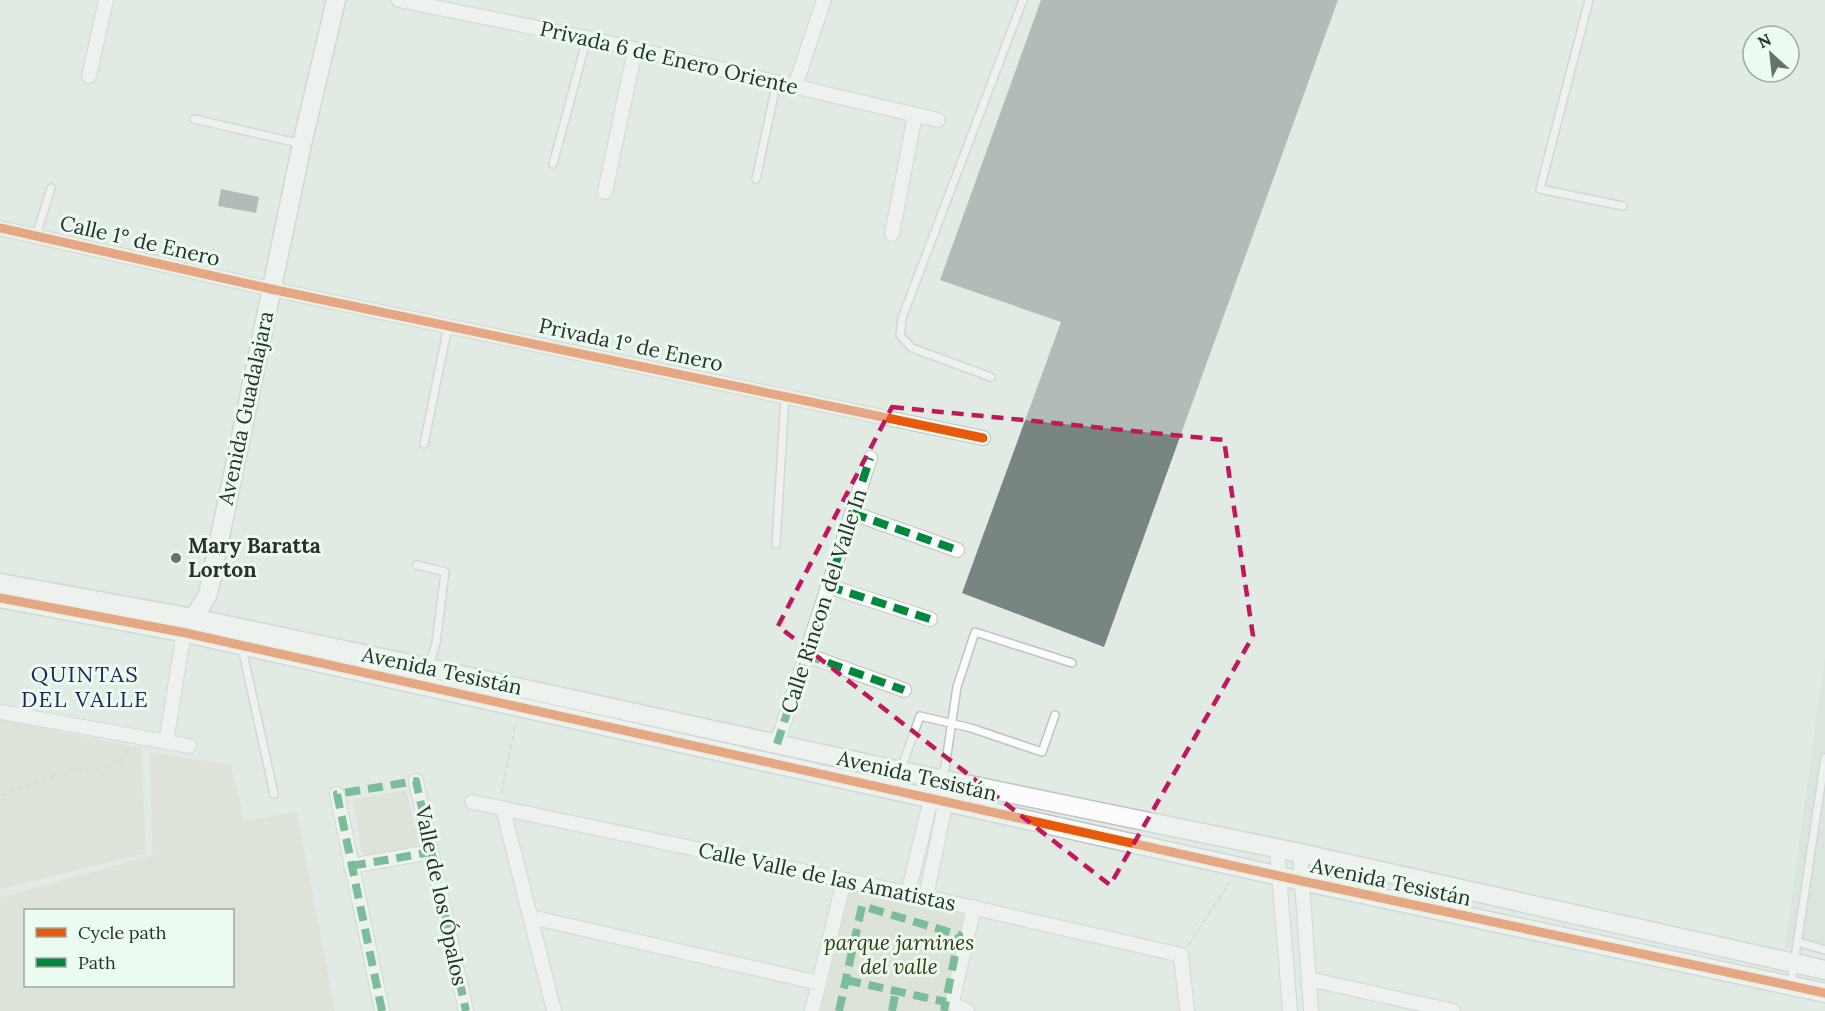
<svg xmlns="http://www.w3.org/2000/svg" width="1825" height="1011" font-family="Lora,serif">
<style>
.built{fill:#d1e1d6}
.green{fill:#d8dccd;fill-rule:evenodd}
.building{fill:#798580}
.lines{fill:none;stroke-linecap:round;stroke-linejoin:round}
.lane-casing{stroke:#bec5c0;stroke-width:10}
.street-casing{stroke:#bec5c0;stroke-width:16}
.secondary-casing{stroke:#bec5c0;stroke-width:21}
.path{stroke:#c7c9c7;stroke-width:2;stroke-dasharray:6 3;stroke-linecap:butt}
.lane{stroke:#fbfcfb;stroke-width:7}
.street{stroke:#fbfcfb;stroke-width:14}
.secondary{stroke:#fbfcfb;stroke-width:18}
.quiet{stroke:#00873e;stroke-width:8;stroke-dasharray:15 8;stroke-linecap:butt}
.cycleway-casing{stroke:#ebfbf0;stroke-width:13}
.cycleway{stroke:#e8590c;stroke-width:9}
.marked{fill:none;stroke:#c2185b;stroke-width:4.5;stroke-dasharray:12 8;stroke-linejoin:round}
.poi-dot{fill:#6a716c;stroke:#ebfbf0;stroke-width:2}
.labels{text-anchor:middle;stroke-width:6;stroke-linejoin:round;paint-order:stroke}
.street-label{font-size:21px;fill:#2a302c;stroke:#ebfbf0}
.poi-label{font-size:21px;font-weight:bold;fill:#2a302c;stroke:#ebfbf0;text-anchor:start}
.park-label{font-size:21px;font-style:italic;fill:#3a390e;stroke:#ebfbf0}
.neighbourhood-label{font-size:22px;letter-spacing:1.5px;fill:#25235c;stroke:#ebfbf0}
</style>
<rect width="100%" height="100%" fill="#e2eae4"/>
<polygon class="built" points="1825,656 1825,955 1785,946"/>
<g class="green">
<polygon points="0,720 141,748 146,853 0,889"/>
<path d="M 149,752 L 231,765 L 244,821 L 297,812 L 335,1011 L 0,1011 L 0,898 L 153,855 ZM 26,910 L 232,910 L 232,986 L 26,986 Z"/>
<polygon points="406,790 420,845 363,858 353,800"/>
<polygon points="850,890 968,910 948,1011 821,1011"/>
</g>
<g class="building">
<polygon points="1041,0 1338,0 1104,647 962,593 1061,322 940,280"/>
<polygon points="221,189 259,197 256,213 218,206"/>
</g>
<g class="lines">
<g class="lane-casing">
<g id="lane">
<polyline points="1589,0 1540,189 1623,206"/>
<polyline points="194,119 302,144"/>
<polyline points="553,164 587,38"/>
<polyline points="756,179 777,81"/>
<polyline points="36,236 51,188"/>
<polyline points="991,377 912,348 900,335 902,318 1023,0"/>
<polyline points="424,444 448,326"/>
<polyline points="776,544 785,396"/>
<polyline points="417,565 445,572 436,643 429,666"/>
<polyline points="242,648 274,794"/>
<polyline points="901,769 920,716 971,728 1042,752 1055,715"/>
<polyline points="938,777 945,768 957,687 975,632 1072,663"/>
<polyline points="1798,942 1825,950"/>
<polyline points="1791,984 1825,758"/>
</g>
</g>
<g class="street-casing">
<g id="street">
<polyline points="399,0 587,38 938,120"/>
<polyline points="89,76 106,0"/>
<polyline points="795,86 824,0"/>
<polyline points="605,192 635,50"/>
<polyline points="0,228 271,289 983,438"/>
<polyline points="892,234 915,115"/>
<polyline points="852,513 957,550"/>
<polyline points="828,586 930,619"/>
<polyline points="806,655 904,690"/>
<polyline points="0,712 189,746"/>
<polyline points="166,742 183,638 186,633"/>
<polyline points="777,744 870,458"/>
<polyline points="416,781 466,1011"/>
<polyline points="337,794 382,1011"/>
<polyline points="472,802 926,897 1181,955 1187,1011"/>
<polyline points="503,809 554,1011"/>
<polyline points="1277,849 1290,1011"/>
<polyline points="1300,853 1311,1011"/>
<polyline points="351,866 431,852"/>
<polyline points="908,893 936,779"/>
<polyline points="926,897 950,781"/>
<polyline points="531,917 819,983"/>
<polyline points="1309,979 1453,1011"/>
<polyline points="812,1011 844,880"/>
<polyline points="967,1011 953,1004 953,998 974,907"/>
</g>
</g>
<g class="secondary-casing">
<g id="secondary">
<polyline points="0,583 193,618 429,668 901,771 1300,853 1825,970"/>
<polyline points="0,598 186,633 1302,881 1825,993"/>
<polyline points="188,628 208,594 302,144 336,0"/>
</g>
</g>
<g class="path">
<polyline points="501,794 516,723"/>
<polyline points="0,796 65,771 95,771 123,760 128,750"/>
<polyline points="1188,945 1230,882"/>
</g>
<use href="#lane" class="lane"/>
<use href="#street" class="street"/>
<use href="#secondary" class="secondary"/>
<g class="quiet">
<polyline points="852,513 957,550"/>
<polyline points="828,586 930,619"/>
<polyline points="806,655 904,690"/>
<polyline points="777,744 870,458"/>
<polyline points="351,866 431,852"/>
<polyline points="846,980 946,1002"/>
<polyline points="382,1011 337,794 416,781 466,1011"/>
<polyline points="839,1011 862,906 959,935 944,1011"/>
<polyline points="892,1011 896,990"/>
</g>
<g class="cycleway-casing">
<g id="cycleway">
<polyline points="0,228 271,289 983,438"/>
<polyline points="0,598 186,633 1302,881 1825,993"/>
</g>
</g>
<use href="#cycleway" class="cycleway"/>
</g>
<path d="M0 0H1825V1011H0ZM 892,407 L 1224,440 L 1253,636 L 1110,885 L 778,626 Z" fill="#e2eae4" fill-opacity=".55" fill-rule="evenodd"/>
<path class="marked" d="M 892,407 L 1224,440 L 1253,636 L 1110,885 L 778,626 Z"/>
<circle class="poi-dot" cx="176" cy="558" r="6"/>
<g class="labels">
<g class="street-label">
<text transform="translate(669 58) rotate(13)" y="7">Privada 6 de Enero Oriente</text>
<text transform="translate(140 241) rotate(13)" y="7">Calle 1° de Enero</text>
<text transform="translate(631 345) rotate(12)" y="7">Privada 1° de Enero</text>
<text transform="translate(246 408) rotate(-78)" y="7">Avenida Guadalajara</text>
<text transform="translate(824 601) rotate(-72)" y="7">Calle Rincon del Valle In</text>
<text transform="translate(442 671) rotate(12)" y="7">Avenida Tesistán</text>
<text transform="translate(917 776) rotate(13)" y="7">Avenida Tesistán</text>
<text transform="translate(827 877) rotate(12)" y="7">Calle Valle de las Amatistas</text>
<text transform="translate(1391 882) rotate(12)" y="7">Avenida Tesistán</text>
<text transform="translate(441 896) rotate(78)" y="7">Valle de los Ópalos</text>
</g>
<g class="poi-label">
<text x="188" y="553">Mary Baratta<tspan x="188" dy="24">Lorton</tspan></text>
</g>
<g class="park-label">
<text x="899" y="950">parque jarnines<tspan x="899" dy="24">del valle</tspan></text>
</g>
<g class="neighbourhood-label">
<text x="85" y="682">QUINTAS<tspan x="85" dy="25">DEL VALLE</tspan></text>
</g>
</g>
<rect x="24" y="909" width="210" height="78" fill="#ebfbf0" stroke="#9eaaa2" stroke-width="1.5"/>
<rect x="36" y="928" width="30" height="9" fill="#e8590c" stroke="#9eaaa2" stroke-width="1.5"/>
<text x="78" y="939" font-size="18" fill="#2a302c">Cycle path</text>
<rect x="36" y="958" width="30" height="9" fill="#00873e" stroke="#9eaaa2" stroke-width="1.5"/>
<text x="78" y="969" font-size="18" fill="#2a302c">Path</text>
<g transform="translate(1771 54) rotate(333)"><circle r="28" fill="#ebfbf0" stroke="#9eaaa2" stroke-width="1.5"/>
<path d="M0-4.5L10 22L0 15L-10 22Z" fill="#6a716c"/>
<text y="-9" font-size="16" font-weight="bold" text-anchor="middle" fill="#2a302c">N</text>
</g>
</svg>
